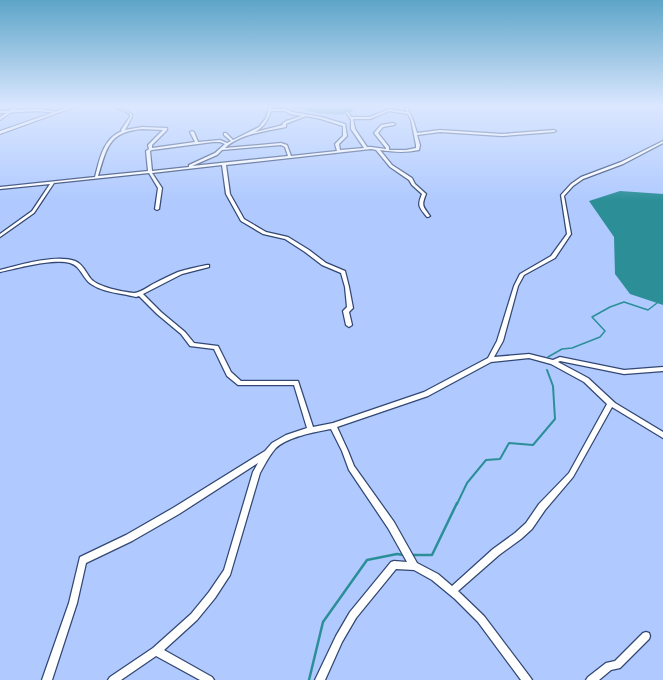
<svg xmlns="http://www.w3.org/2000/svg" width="663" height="680" font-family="Arial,sans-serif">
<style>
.water{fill:#2c8f98}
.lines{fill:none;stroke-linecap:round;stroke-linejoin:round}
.stream-far2{stroke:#2c8f98;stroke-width:1.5}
.stream-far1{stroke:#2c8f98;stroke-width:2}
.stream{stroke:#2c8f98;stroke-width:2.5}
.street-casing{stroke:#324773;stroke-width:2.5}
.secondary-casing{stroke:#324773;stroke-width:2}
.street{fill:#fff;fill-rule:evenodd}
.secondary{fill:#fff;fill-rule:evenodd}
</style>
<rect width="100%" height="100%" fill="#b0caff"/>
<g class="water">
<polygon points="290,105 378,105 376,108 358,108 349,113 339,115 318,113 290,107"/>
<polygon points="620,191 663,194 663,305 630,294 615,274 614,237 589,201"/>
</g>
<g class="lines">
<polyline class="stream-far2" points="548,357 562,349 572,348 600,337 605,331 592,317 610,307 624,302 648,310 657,303"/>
<polyline class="stream-far1" points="457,504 467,483 486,460 500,459 509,443 533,445 555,419 553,386 547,370"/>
<g class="stream">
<polyline points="412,555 432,555 457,503"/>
<polyline points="309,680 323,622 367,560 397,554 404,555"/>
</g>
<g class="street-casing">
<g id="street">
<path d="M 111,105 L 114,105 L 132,114 L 132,117 L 125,130 L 142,127 L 167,128 L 167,130 L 152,145 L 152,148 L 195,142 L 190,132 L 192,131 L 194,132 L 198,142 L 220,140 L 227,143 L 231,141 L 224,135 L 224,133 L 226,133 L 233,140 L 259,127 L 266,118 L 270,105 L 272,105 L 271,109 L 286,109 L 292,112 L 321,117 L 345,124 L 347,136 L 339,144 L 340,150 L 364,148 L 351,129 L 351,120 L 346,112 L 348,112 L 351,117 L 370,117 L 389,109 L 407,112 L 404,105 L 406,105 L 413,120 L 417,133 L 440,130 L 502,134 L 554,130 L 556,131 L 554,132 L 502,136 L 440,132 L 417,135 L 420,145 L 419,150 C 405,153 393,152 380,150 L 392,165 L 412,178 L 415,184 L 425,193 L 426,194 C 421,206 423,206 430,216 L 428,217 L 427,217 C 419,207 417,206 422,194 L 412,185 L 409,180 L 390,167 L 376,150 L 371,149 L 226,165 L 230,194 L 244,219 L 266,232 L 288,237 L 309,250 L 326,263 L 345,271 L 349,287 L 353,308 L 349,312 L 352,325 L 349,327 L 346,325 L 343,311 L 347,307 L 345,287 L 341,273 L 322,265 L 305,252 L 285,239 L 263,234 L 241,221 L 226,194 L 222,165 L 152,173 L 162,188 L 159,209 L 157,210 L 155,209 L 158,188 L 149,173 L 54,183 L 34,213 L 0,237 L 0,234 L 32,211 L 50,184 L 0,189 L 0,187 L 95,177 C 100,158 103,139 122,131 L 121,130 L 130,117 L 130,114 ZM 271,111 L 285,111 L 290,114 L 302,116 L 286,121 L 282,124 L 283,125 L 255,132 C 264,127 268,120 271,111 ZM 389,111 L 408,114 L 411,120 L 416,145 L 416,148 L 406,150 L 389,150 L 389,147 L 378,133 L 383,127 L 394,125 L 395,124 L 393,123 L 381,125 L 374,133 L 386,148 L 386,149 L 371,147 L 367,147 L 355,129 L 353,119 L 370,119 ZM 306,116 L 321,119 L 343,126 L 343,136 L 335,144 L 337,151 L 291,156 L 287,145 L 281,143 L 225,148 C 240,134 266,131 286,127 L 286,124 L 288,123 ZM 142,129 L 163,130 L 148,145 L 149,149 L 146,151 L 148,171 L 98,176 C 107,148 108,132 142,129 ZM 213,142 L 220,142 L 225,144 L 215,153 L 189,165 L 189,167 L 152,171 L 150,151 L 152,150 ZM 281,145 L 285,147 L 288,156 L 192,166 L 217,155 L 222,150 Z"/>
<polygon points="38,109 59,112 58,113 38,111 0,113 0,111"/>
<path d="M 663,141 L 663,143 L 623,164 L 583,179 L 573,186 L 564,196 L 571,234 L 555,258 L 524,275 L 518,286 L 503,341 L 494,357 L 529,354 L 553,360 L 560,357 L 624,370 L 663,367 L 663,371 L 624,374 L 560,361 L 558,362 L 588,378 L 615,403 L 663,432 L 663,438 L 612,407 L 573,477 L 545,510 L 532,529 L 521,539 L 499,555 L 458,591 L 484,616 L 530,677 L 532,680 L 521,680 L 478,622 L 455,599 L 432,580 L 414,570 L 396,569 L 356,618 L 342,642 L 325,680 L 315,680 L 336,636 L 350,612 L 391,562 L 394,561 L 407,562 L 388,528 L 349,470 L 342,451 L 331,429 C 315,432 286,437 275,449 C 269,456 265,464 260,473 L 230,575 L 215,598 L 197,620 L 164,650 L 212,677 L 214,680 L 200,680 L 156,656 L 121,680 L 108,680 L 110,677 L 153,648 L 191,614 L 209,592 L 224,570 L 253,472 L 258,463 L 179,514 L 132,541 L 86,563 L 77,603 L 52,680 L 42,680 L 69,603 L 80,557 L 126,535 L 173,508 L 265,451 L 272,443 L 286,435 L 307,428 L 294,385 L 238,385 L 227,376 L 214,349 L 190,346 L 181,334 L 157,314 L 139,296 L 136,297 C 122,293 104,293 91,284 C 83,279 81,266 70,263 C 54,258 17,268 0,272 L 0,270 C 19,265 56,254 75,261 C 83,264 86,273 91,279 C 98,287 123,292 134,293 C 139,293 148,287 153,284 C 161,280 169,276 178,272 C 187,269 197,267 207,265 L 209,265 L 209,267 L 182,274 L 143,294 L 161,312 L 185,332 L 194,343 L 218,346 L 231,372 L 241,381 L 298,381 L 313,427 L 333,423 L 424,392 L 488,358 L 497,341 L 514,286 L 520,274 L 551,256 L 567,234 L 561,195 L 571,184 L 581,177 L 621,162 ZM 529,358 L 551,364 L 584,382 L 607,404 L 569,473 L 539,504 L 526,523 L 515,533 L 493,549 L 452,586 L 438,574 L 417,563 L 394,522 L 354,466 L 348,451 L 337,427 L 428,396 L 491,362 Z"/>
<polygon points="646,632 649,633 650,636 649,639 620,668 611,670 599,680 586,680 588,677 606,663 615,661 643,633"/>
</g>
</g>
<g class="secondary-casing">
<g id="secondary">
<polygon points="18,105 22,105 0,120 0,117"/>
<polygon points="75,105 80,105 0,134 0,131"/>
</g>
</g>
<use href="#street" class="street"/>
<use href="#secondary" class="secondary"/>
</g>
<linearGradient id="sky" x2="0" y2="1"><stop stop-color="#5da5c8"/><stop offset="0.53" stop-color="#dbe7ff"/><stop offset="1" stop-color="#dbe7ff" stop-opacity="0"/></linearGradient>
<rect width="663" height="200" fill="url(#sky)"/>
</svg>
